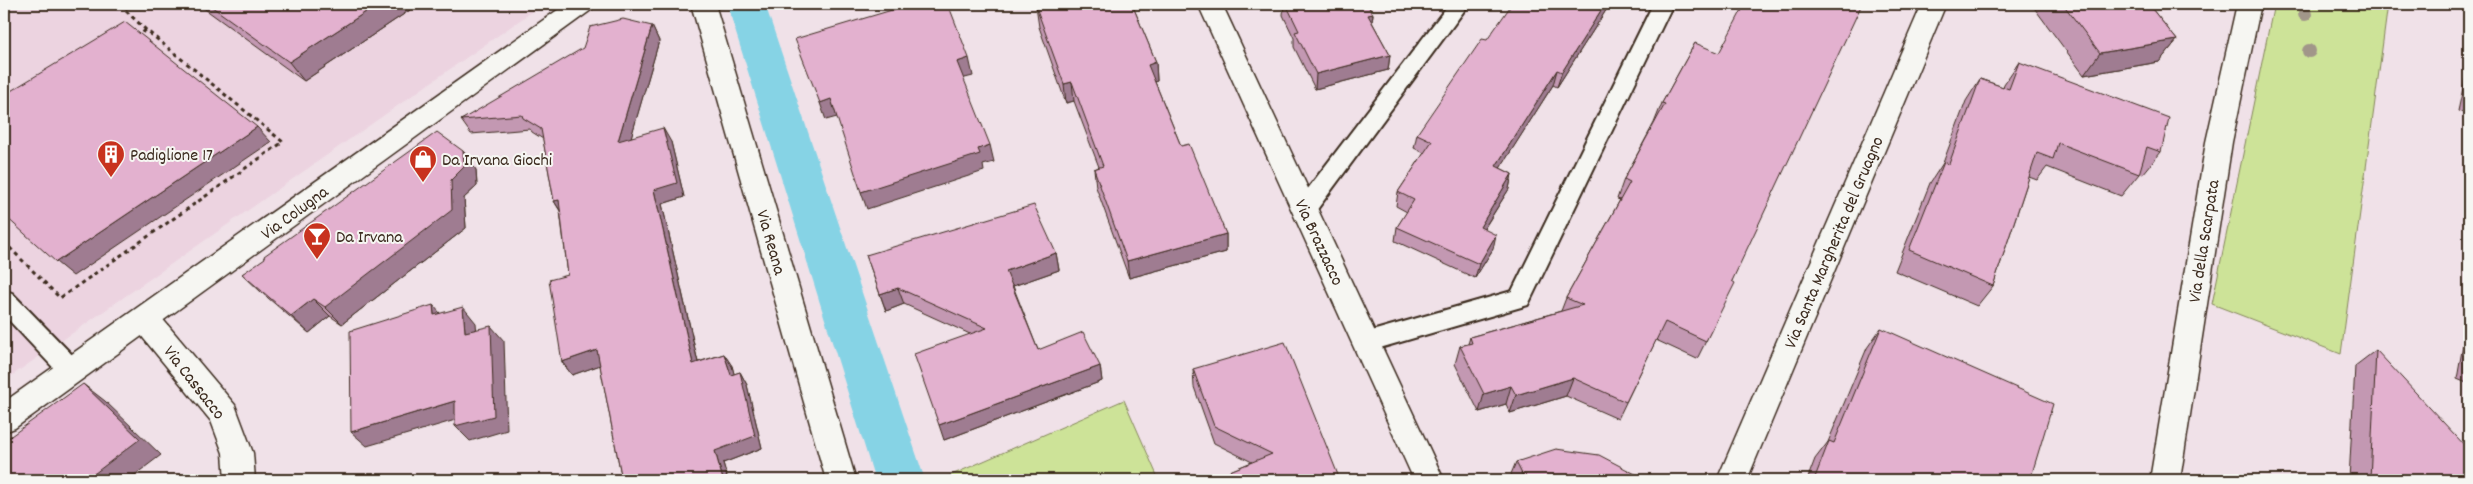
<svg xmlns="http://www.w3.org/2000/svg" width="2473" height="484" font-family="Dekko,sans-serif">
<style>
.built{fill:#ecd3e0}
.green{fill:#cde398;stroke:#84865b}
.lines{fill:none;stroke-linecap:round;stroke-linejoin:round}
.canal{fill:#86d3e5;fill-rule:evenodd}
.service-casing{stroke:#3b2a1e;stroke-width:4}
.minor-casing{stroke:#3b2a1e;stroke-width:3}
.tertiary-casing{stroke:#3b2a1e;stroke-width:3}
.path{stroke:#3b2a1e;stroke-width:3;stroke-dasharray:4 4;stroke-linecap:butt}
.service{fill:#f6f6f2;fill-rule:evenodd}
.minor{fill:#f6f6f2;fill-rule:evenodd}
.tertiary{fill:#f6f6f2;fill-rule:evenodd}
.tree{fill:#a19689}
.wall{fill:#c398b2;stroke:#3b2a1e}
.shaded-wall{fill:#9f7c91;stroke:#3b2a1e}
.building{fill:#e3b1cf;stroke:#3b2a1e}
.labels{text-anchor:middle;stroke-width:4;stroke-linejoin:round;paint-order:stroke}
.poi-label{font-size:18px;fill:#3b2a1e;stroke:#f6f6f2;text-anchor:start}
.street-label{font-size:18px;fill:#3b2a1e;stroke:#f6f6f2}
</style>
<rect width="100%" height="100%" fill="#f0e1e8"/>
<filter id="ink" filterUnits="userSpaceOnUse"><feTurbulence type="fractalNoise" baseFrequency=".02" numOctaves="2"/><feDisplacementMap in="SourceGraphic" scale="10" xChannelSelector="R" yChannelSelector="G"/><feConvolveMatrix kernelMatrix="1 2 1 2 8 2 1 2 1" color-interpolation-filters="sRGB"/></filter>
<g filter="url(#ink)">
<polygon class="built" points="4,4 543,4 4,381"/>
<g class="green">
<polygon points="2274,4 2388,4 2341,354 2212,304"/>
<polygon points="1124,400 1159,480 940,480"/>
</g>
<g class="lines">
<polygon class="canal" points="727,4 765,4 925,480 875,480"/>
<g class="service-casing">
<g id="service">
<polygon points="1449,4 1469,4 1313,215 1305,218 1297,215 1294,209 1297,203"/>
<polygon points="1653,4 1673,4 1528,305 1366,352 1358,349 1354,342 1358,335 1512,291"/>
<polygon points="4,290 12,293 81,364 84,371 81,378 72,381 63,378 4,315"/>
</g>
</g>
<g class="minor-casing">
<g id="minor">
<polygon points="691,4 715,4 856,480 826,480"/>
<polygon points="1198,4 1222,4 1444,480 1414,480"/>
<polygon points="1922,4 1946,4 1747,480 1717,480"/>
<polygon points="2237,4 2261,4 2232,142 2180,480 2150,480 2206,142"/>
<polygon points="145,307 155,310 235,405 253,453 255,480 225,480 223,453 211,421 135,328 131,319 135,310"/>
</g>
</g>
<g class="tertiary-casing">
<polygon id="tertiary" points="566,4 595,4 591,10 15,428 4,432 4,402"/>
</g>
<g class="path">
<polyline points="136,37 146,30"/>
<polyline points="4,242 60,298 283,142 146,30 124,9 134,4"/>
</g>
<use href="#service" class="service"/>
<use href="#minor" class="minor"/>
<use href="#tertiary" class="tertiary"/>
</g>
<g class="tree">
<circle cx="2305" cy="14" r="7"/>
<circle cx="2309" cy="51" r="7"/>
</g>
<g class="wall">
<polygon points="198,4 406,4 410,10 304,81"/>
<polygon points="1049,4 1132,4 1156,62 1157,81 1155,82 1181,146 1226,234 1226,252 1129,278 1096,187 1094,169 1099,167 1074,101 1066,103 1039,27 1036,7"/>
<polygon points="1284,4 1367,4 1373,14 1372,22 1390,55 1388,70 1315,89 1294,47 1294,38 1283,15"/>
<polygon points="1610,4 1557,87 1553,85 1500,168 1512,174 1509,189 1484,229 1493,249 1475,278 1395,241 1397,227 1407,212 1396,206 1398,192 1424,153 1414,148 1417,134"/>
<polygon points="2034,4 2148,4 2177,40 2159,62 2084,75 2032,5"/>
<polygon points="652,26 659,41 631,137 671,142 684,197 662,204 698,362 724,354 732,366 734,374 740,372 747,385 762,448 723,463 728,480 622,480 600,365 572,375 562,362 568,275 560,211 554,201 543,139 532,132 530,129 471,134 461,120"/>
<polygon points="1695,43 1732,281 1706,341 1697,359 1656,340 1618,419 1566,396 1510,413 1506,404 1479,412 1455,364 1460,346 1468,344 1470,337 1561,311 1566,298 1620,200 1617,199 1624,179 1654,123 1662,103"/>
<polygon points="2019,62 2161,152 2143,174 2139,172 2139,174 2121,196 2047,167 2037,180 2029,177 1993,286 1977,306 1895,271 1930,183 1943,163 1966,101 1980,79 2003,87 2004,84"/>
<polygon points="2469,75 2469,115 2458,111 2465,79"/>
<polygon points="463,151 476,170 477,186 464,198 466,228 342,324 330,316 309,333 261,292 242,274"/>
<polygon points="1056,253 1059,270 1013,286 1038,350 1100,366 1102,381 944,440 970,334 904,304 886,311 866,255"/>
<polygon points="2469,310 2469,384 2457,379"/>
<polygon points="1881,328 2030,480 1807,480 1815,459 1828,442 1867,348"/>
<polygon points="2376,350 2469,480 2349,480 2355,366"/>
<polygon points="1193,369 1340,480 1230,480 1230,471 1252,462 1214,443 1194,387"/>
<polygon points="1516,462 1637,480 1514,480 1511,474"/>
</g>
<g class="shaded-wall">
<polygon points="378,4 406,4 410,10 304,81 289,62"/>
<polygon points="1605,4 1610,4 1557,87 1562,72"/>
<polygon points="1373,14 1371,29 1368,15"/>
<polygon points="652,26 659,41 626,155 618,141"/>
<polygon points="2177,40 2159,62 2084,75 2100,53"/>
<polygon points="1390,55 1388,70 1315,89 1316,74"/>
<polygon points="969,58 973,76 961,79 957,62"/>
<polygon points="1156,62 1157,81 1150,83 1148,65"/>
<polygon points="1557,70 1553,85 1492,181 1496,166"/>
<polygon points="1072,82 1074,101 1066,103 1064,84"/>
<polygon points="831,99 837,117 826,120 820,103"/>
<polygon points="257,127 271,142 73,276 56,262"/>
<polygon points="663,128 671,142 684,197 662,204 701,376 693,364 654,190"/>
<polygon points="990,145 994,162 983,165 984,171 867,209 861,192 978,149"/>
<polygon points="463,151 476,170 477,186 464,198 466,228 342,324 325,307 451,180"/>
<polygon points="1512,174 1509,189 1476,241 1480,227"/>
<polygon points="559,200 563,215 554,201"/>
<polygon points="1226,234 1226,252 1129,278 1127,261"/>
<polygon points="1496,235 1493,249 1475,278 1479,264"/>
<polygon points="1056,253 1059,270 1010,287 1006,271"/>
<polygon points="898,288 904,304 886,311 880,294"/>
<polygon points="313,299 330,316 309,333 291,316"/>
<polygon points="433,305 447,321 434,315"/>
<polygon points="463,307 476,323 478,347 465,332"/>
<polygon points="491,326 504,341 507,430 470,441 455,426"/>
<polygon points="597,350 606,363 572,375 562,362"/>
<polygon points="724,354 732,366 738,388 731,375"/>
<polygon points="1100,366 1102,381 944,440 939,425"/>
<polygon points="740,372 747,385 762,448 723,463 728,480 723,480 715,451"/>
<polygon points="1573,378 1566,396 1510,413 1516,395"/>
<polygon points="83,384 105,401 161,455 128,480 86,480"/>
<polygon points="1511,386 1506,404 1479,412 1484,394"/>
<polygon points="455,401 469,416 367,446 351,432"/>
</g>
<g class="building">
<polygon points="208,4 378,4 289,62"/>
<polygon points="912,4 948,4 969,58 957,62 990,145 978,149 980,154 861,192 831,99 820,103 795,39"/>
<polygon points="1051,4 1132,4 1156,62 1148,65 1181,146 1189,144 1226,234 1127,261 1094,169 1103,166 1072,82 1064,84 1036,7"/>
<polygon points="1286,4 1367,4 1373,14 1368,15 1390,55 1316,74 1295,32 1299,31"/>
<polygon points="1512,4 1605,4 1562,72 1557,70 1496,166 1512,174 1480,227 1496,235 1479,264 1397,227 1414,200 1398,192 1432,141 1417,134 1482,39 1487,40"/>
<polygon points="1745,4 1862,4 1732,281 1735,283 1706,341 1665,322 1626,402 1573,378 1516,395 1511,386 1484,394 1460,346 1472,343 1470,337 1583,305 1566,298 1630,182 1624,179 1665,104 1662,103 1695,43 1719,53"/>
<polygon points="2063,4 2148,4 2177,40 2100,53"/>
<polygon points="623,19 652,26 618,141 663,128 677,183 654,190 693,364 724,354 731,375 740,372 755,436 715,451 723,480 622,480 597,350 562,362 549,280 568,275 559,200 554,201 541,129 523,118 522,115 461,120 583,48 590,27"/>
<polygon points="125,22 257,127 56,262 4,215 4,95"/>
<polygon points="2019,62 2169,118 2161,152 2147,147 2139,174 2058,143 2053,159 2037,153 1993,286 1909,250 1944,162 1949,164 1980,79 2009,89"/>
<polygon points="437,132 463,151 464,167 451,180 452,210 325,307 313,299 291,316 242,274 265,258 264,256"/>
<polygon points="1034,205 1056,253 1006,271 1038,350 1083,332 1100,366 939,425 914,354 987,328 898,288 880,294 866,255"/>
<polygon points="433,305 434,315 463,307 465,332 491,326 494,416 455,426 455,401 351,432 350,331"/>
<polygon points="1881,328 2053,404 2030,480 1814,480 1829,441 1834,443"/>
<polygon points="1285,342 1340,480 1233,480 1230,471 1272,454 1214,426 1193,369"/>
<polygon points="2376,350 2469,450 2469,480 2370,480"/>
<polygon points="83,384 140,439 86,480 63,480 61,478 57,480 4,480 4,441"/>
<polygon points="1556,449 1599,455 1639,476 1637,480 1525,480 1516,462"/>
</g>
</g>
<defs>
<g id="building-pin" transform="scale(1.4375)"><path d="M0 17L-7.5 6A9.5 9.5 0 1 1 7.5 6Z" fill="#c8321e" stroke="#f6f6f2"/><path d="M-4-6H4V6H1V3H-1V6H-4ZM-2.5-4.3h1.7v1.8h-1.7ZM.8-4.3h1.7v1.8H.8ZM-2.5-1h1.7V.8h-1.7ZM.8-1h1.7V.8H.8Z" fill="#fff"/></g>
<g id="shop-pin" transform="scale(1.4375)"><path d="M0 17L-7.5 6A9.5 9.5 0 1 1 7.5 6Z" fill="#c8321e" stroke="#f6f6f2"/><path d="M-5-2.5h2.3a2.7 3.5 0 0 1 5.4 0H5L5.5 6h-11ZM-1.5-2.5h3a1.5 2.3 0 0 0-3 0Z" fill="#fff"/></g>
<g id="bar-pin" transform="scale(1.4375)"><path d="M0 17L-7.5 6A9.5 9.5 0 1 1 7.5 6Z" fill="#c8321e" stroke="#f6f6f2"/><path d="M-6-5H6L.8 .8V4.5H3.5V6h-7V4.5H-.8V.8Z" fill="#fff"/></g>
</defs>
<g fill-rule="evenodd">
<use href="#building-pin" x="111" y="154"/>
<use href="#shop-pin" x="423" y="159"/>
<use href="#bar-pin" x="317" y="236"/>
</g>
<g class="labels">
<g class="poi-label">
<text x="130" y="160">Padiglione 17</text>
<text x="442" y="165">Da Irvana Giochi</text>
<text x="336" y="242">Da Irvana</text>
</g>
<g class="street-label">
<text transform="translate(294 212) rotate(-36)" y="6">Via Colugna</text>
<text transform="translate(2203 241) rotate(-81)" y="6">Via della Scarpata</text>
<text transform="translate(772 242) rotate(74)" y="6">Via Reana</text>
<text transform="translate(1320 242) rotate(65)" y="6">Via Brazzacco</text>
<text transform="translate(1833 242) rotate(-67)" y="6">Via Santa Margherita del Gruagno</text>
<text transform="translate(195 382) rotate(52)" y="6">Via Cassacco</text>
</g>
</g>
<rect width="2473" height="484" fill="none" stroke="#f6f6f2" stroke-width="20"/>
<rect x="10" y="10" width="2453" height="464" fill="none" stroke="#3b2a1e" stroke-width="2" filter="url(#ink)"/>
</svg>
